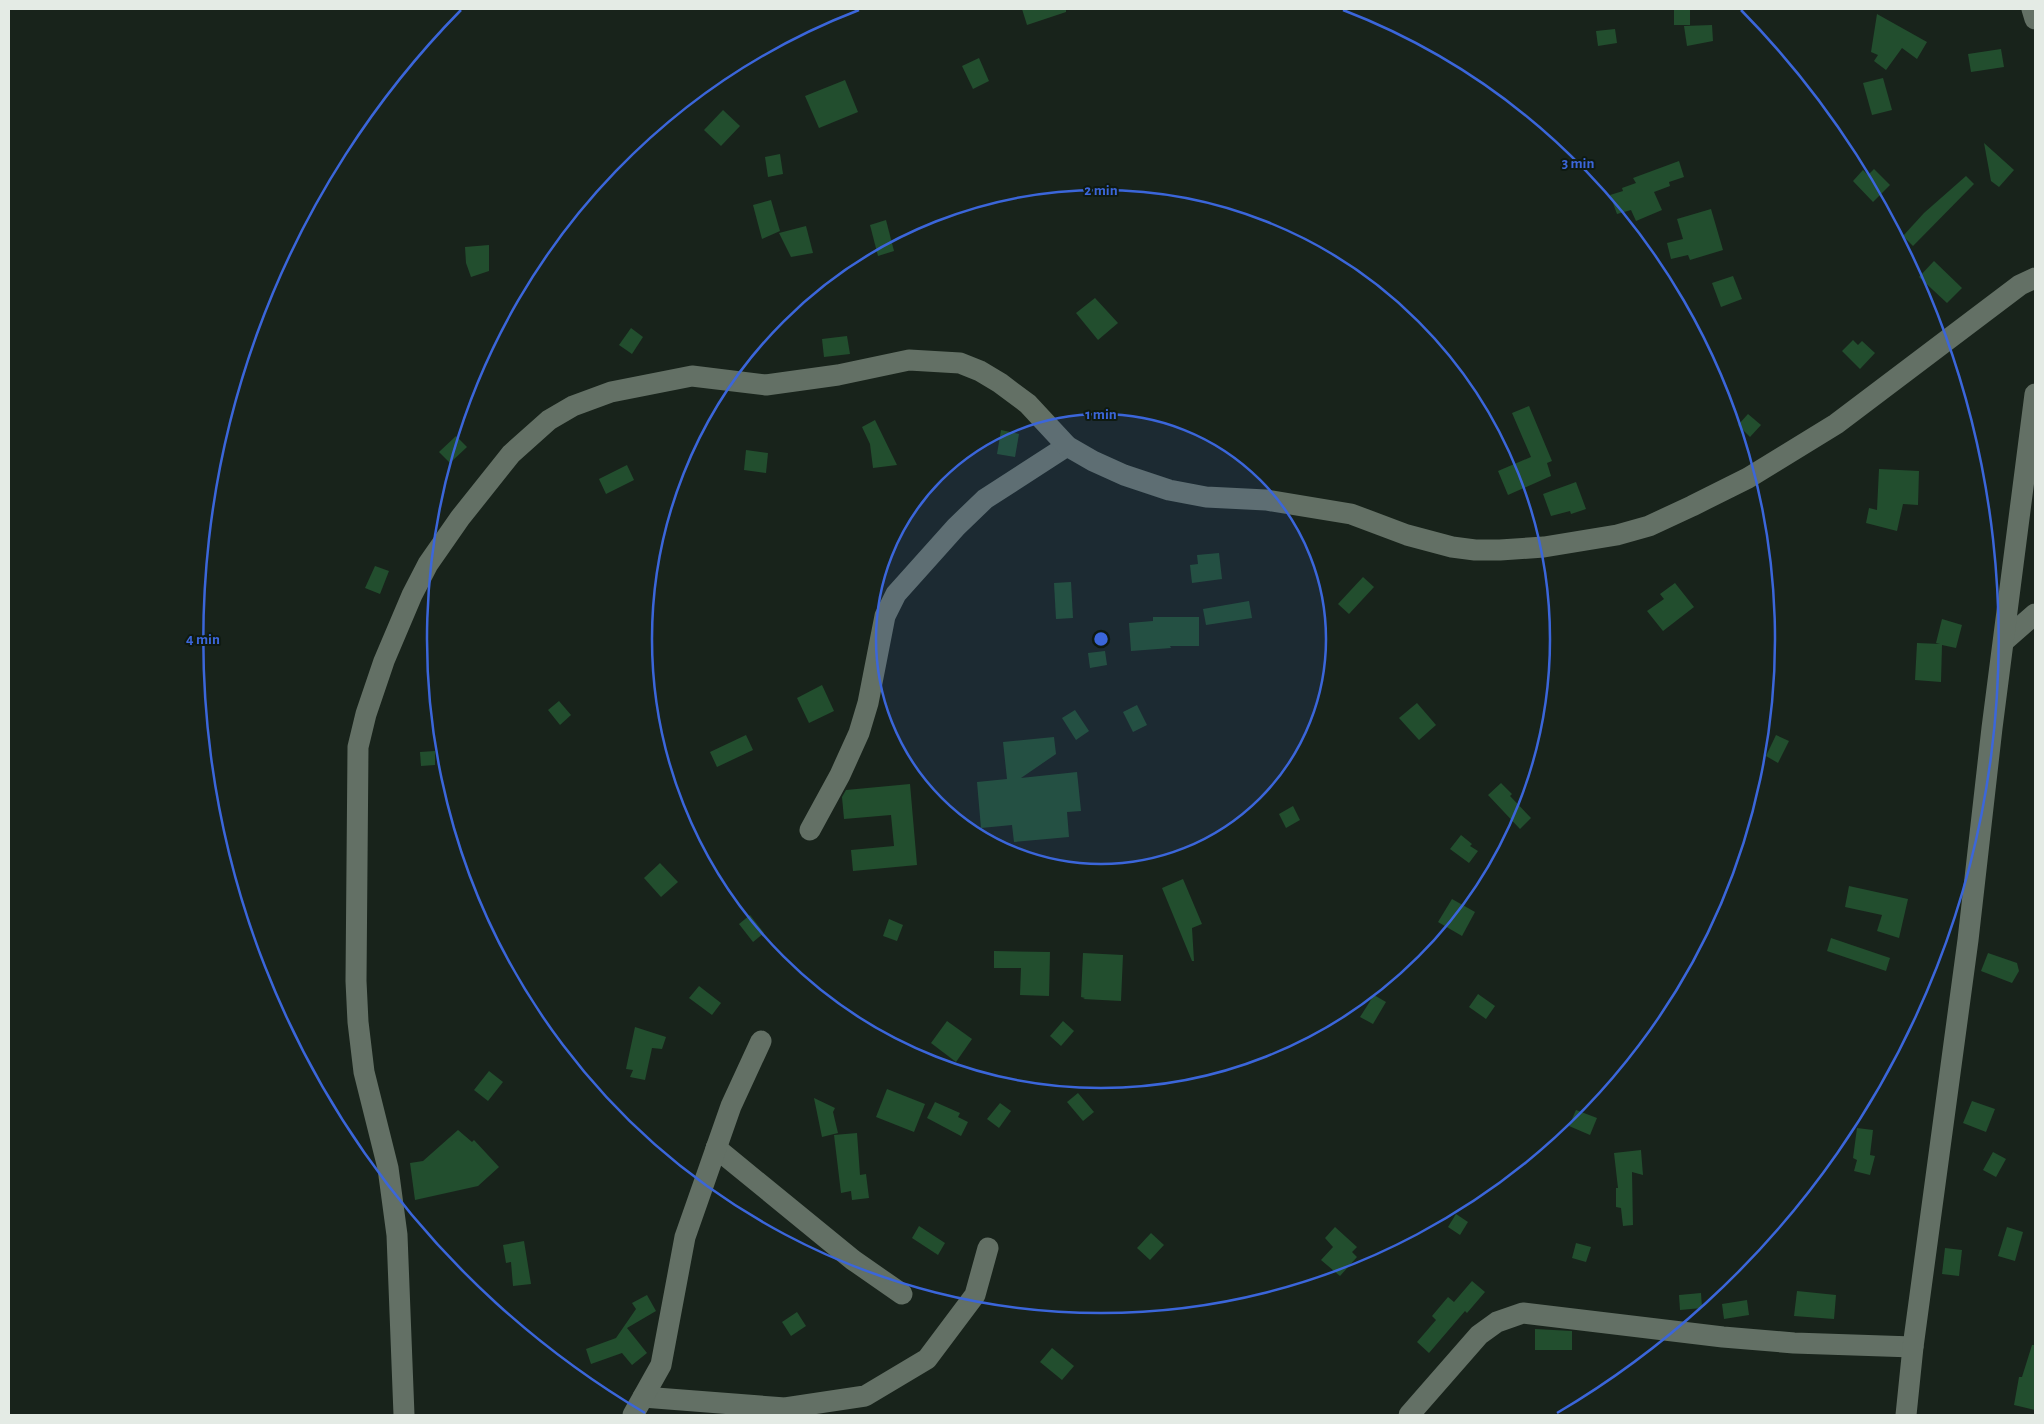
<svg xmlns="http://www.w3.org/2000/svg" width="2044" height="1424" font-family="'Alegreya Sans',sans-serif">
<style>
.building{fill:#224e2e}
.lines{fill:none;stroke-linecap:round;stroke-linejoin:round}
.street{stroke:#637065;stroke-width:21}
.ring{fill:none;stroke:#3b66da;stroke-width:2.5}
.centre{fill:#3b66da;stroke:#0f1a11;stroke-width:2.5}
.ring-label{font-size:15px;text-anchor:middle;font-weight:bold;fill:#3b66da;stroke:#0f1a11;stroke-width:4;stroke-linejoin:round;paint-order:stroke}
</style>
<rect width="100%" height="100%" fill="#18231b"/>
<g class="building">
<polygon points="1022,9 1066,9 1066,12 1027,25"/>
<rect x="1674" y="9" width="16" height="16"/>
<polygon points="1877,14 1927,42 1917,59 1902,48 1886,70 1874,61 1878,55 1871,52"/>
<polygon points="1712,25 1713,41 1687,46 1684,26"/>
<polygon points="1615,29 1617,43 1598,46 1596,31"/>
<polygon points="2001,49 2004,67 1971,72 1968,54"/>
<polygon points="979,58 989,81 973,89 962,66"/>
<polygon points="1883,78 1892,110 1872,115 1863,83"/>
<polygon points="845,80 858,112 819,128 805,96"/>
<polygon points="723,110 740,126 721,146 704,130"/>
<polygon points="1984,143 2014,170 1999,187 1991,181"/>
<polygon points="780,154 783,174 768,177 765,157"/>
<polygon points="1679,161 1684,177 1669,182 1670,186 1654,192 1662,210 1636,221 1631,210 1617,214 1610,195 1623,191 1622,188 1636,183 1633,178"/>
<polygon points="1874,169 1890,185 1873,202 1853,181 1863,170 1868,175"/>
<polygon points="1966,176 1974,184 1913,246 1903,236 1924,213"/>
<polygon points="771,200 780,231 762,239 753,205"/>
<polygon points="1711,209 1723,250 1690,260 1688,255 1671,259 1667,243 1683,239 1677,219"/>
<polygon points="886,220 894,251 878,256 870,225"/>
<polygon points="806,226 813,253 791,257 779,233"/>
<polygon points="489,245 489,271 471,277 466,263 465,247"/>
<polygon points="1934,261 1962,288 1947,303 1919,277"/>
<polygon points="1733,276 1742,299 1721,307 1712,283"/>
<polygon points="1095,298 1118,323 1098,340 1076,313"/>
<polygon points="631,328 643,337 632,354 619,345"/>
<polygon points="847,336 850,354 824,357 822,339"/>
<polygon points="1853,340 1858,345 1862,341 1875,353 1860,369 1842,351"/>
<polygon points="1529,406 1552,461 1547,463 1551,476 1508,495 1498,471 1531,457 1512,413"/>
<polygon points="1748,414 1761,425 1750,437 1738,425"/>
<polygon points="875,420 897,465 873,468 870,444 862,427"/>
<polygon points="1001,430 1019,434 1015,457 997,454"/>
<polygon points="456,436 467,447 450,463 439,452"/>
<polygon points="746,450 768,453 766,473 744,470"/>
<polygon points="627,465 634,480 606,494 599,479"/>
<polygon points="1879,469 1919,471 1918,505 1903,504 1897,531 1866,523 1869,508 1877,510"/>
<polygon points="1576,482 1586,509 1571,514 1570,511 1551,516 1543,494"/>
<polygon points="1219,553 1222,579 1192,583 1190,565 1198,564 1197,555"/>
<polygon points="375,566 389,571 380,594 365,588"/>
<polygon points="1363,577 1374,587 1349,614 1338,604"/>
<polygon points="1071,582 1073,618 1056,619 1054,583"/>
<polygon points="1675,583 1694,607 1663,631 1647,611 1664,599 1660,594"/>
<polygon points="1249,601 1252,618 1206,625 1203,609"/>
<polygon points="1153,617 1199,617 1199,646 1170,646 1171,648 1131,651 1129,623 1153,621"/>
<polygon points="1942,619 1962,625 1956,648 1942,645 1941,682 1915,680 1917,643 1940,644 1936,643"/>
<polygon points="1105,651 1107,665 1090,668 1088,653"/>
<polygon points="822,685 834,711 809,723 797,698"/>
<polygon points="559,701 571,715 560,725 548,710"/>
<polygon points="1417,703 1436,725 1419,740 1399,718"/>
<polygon points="1137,705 1147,725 1133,732 1123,712"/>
<polygon points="1075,710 1089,731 1076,740 1062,718"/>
<polygon points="746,735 753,750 717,767 710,752"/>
<polygon points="1776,735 1789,741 1778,763 1766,756"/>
<polygon points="1054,737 1056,754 1021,778 1077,772 1081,811 1067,812 1069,837 1014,842 1012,825 981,828 977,782 1007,779 1003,742"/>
<polygon points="435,751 435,765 421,766 420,752"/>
<polygon points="1501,783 1512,794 1510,796 1531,818 1520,829 1488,795"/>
<polygon points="910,784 917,865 853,871 851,850 894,846 891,815 844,819 842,797 846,790"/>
<polygon points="1293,806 1300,820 1286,828 1279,814"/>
<polygon points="1461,835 1472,844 1470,846 1478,851 1469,863 1450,849"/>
<polygon points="660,863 678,882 661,897 644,878"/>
<polygon points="1183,879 1202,924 1192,928 1194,961 1192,961 1162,888"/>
<polygon points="1849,886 1908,899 1899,938 1877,931 1882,915 1845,907"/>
<polygon points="1452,899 1475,912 1462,936 1438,922"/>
<polygon points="750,915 764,933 753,942 739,924"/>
<polygon points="889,919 903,925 897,941 883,936"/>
<polygon points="1831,938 1890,958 1886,971 1827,951"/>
<polygon points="994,951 1050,952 1049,996 1020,995 1021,968 994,968"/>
<polygon points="1083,953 1123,955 1121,1001 1083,999 1085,998 1081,997"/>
<polygon points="1988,953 2017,963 2019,971 2012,983 1981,971"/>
<polygon points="699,986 721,1003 712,1015 689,998"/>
<polygon points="1478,994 1495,1006 1486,1019 1469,1007"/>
<polygon points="1374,995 1386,1002 1373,1024 1360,1017"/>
<polygon points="947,1021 972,1039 956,1062 931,1043"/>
<polygon points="1063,1021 1074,1031 1061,1046 1050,1036"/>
<polygon points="635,1027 666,1037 662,1049 652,1048 645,1080 630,1077 633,1070 626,1069"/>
<polygon points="489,1071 503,1082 488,1101 474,1090"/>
<polygon points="887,1089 925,1104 914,1132 876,1117"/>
<polygon points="1078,1093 1094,1112 1083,1121 1067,1102"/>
<polygon points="814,1098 835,1108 833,1112 838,1133 822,1137"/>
<polygon points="1972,1101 1995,1109 1986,1132 1963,1123"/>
<polygon points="935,1102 960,1113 958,1117 968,1122 961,1136 927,1118"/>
<polygon points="1000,1103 1011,1111 999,1128 987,1119"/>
<polygon points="1576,1110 1597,1118 1590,1135 1569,1126"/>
<polygon points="1857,1128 1873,1130 1870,1155 1875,1156 1870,1175 1854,1171 1857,1160 1853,1158"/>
<polygon points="458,1130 472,1142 474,1140 499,1167 478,1186 415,1200 410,1163 423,1161"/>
<polygon points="857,1133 860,1175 866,1174 869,1198 852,1200 851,1191 841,1193 834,1135"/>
<polygon points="1641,1150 1643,1175 1632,1172 1633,1225 1623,1226 1621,1208 1616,1207 1616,1188 1618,1188 1614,1153"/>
<polygon points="1993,1152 2006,1159 1996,1177 1983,1170"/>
<polygon points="1456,1214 1468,1222 1460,1235 1448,1227"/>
<polygon points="919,1226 945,1243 938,1255 912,1238"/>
<polygon points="1335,1227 1357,1247 1352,1252 1357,1257 1340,1276 1321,1260 1333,1247 1325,1238"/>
<polygon points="2007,1227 2023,1232 2015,1261 1998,1256"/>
<polygon points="1151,1233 1164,1245 1150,1260 1137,1248"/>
<polygon points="524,1241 531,1284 513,1286 511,1262 506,1263 503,1245"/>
<polygon points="1576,1243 1591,1247 1586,1262 1572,1258"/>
<polygon points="1945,1248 1962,1250 1959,1276 1942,1274"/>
<polygon points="1472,1281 1485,1292 1467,1313 1465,1311 1429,1353 1417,1342 1436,1320 1432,1316 1448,1297 1454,1302"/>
<polygon points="1797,1291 1836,1295 1834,1319 1794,1316"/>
<polygon points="1701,1293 1702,1308 1680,1310 1679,1295"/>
<polygon points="647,1295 656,1311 627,1328 647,1353 632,1365 622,1353 591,1364 586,1349 616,1338 636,1309 632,1303"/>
<polygon points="1747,1300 1749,1315 1724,1319 1722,1304"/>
<polygon points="797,1312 806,1326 791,1336 782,1322"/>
<polygon points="1535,1329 1572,1331 1572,1350 1535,1350"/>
<polygon points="2032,1345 2035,1345 2035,1410 2014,1405 2019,1377 2022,1377"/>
<polygon points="1052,1348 1074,1366 1062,1380 1040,1362"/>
</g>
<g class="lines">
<g class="street">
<polyline points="2032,9 2035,19"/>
<polyline points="2004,641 2035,614"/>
<polyline points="810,830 840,775 859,733 868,703 885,616 896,594 956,527 985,499 1067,446"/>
<polyline points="716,1148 853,1260 902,1294"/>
<polyline points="643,1397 785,1408 865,1396 927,1359 975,1295 988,1248"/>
<polyline points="404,1415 397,1235 388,1168 364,1072 358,1022 356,981 358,747 366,714 384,661 412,595 428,564 460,518 511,454 549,420 573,406 611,392 692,376 766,385 838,375 909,360 960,363 980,371 1000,383 1028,404 1067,446 1093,461 1124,475 1169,490 1206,497 1266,500 1351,514 1407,535 1452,547 1475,550 1500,550 1544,547 1617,535 1649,526 1692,506 1748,478 1836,424 2020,285 2035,278"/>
<polyline points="633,1415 661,1365 685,1237 731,1106 761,1041"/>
<polyline points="1409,1415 1479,1335 1497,1322 1523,1313 1723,1337 1794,1343 1913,1347"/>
<polyline points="1906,1415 1913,1347 1968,940 1992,728 2035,394"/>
</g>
</g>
<circle cx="1101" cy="639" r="225" fill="#3b66da" fill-opacity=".12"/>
<g class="ring">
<circle cx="1101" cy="639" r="225"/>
<circle cx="1101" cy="639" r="449"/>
<path d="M1343 10A674 674 0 1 1 859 10"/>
<path d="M645 1413A898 898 0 0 1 461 10M1741 10A898 898 0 0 1 1557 1413"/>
</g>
<circle cx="1101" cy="639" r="8" class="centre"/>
<g class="ring-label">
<text x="1578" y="168">3 min</text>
<text x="1101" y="195">2 min</text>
<text x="1101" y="419">1 min</text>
<text x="203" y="644">4 min</text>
</g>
<rect width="2044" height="1424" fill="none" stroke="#e4ebe5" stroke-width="20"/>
</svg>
